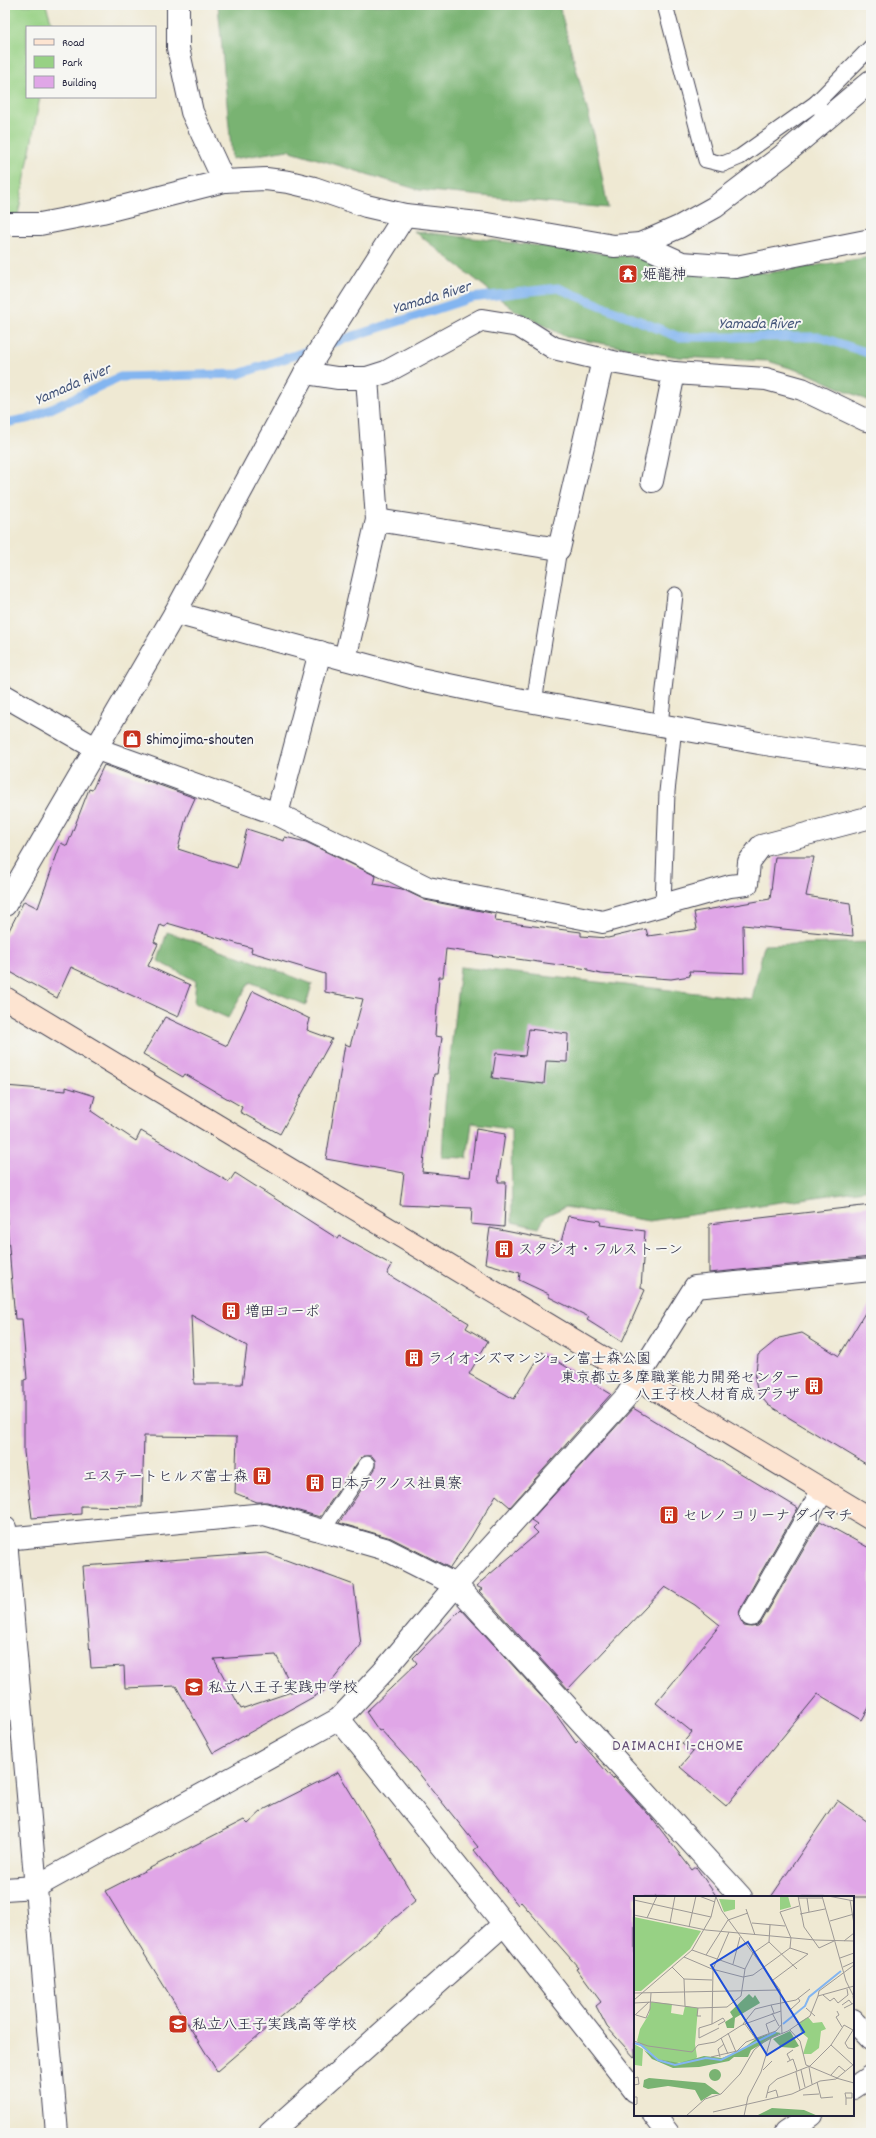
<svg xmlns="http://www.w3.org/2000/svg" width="876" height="2138" font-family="Dekko,'Klee One',sans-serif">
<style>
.green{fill:#97d184;stroke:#5c7a60}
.forest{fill:#79b372;stroke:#4e6a56}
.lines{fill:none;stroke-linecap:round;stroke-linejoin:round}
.stream{stroke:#83b5f0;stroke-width:9}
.building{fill:#e0a6e7;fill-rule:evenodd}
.lane-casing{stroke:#414052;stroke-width:17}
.street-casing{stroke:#414052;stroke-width:24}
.secondary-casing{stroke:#414052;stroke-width:24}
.lane{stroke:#fff;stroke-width:15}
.street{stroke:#fff;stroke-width:22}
.secondary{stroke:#fde4d1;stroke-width:22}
.labels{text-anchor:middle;stroke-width:4;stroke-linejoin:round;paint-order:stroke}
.poi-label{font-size:15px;fill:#22223b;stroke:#f6f6f2;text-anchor:start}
.water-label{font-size:16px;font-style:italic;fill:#44557a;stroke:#f6f6f2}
.neighbourhood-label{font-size:16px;letter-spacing:1px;fill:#645077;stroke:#f6f6f2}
.inset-river{fill:none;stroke:#83b5f0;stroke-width:2}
.inset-road{fill:none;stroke:#9d9996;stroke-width:1}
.view{fill:#1d4ed8;fill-opacity:0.15;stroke:#1d4ed8;stroke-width:2}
.inset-edge{fill:none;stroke:#22223b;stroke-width:2}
</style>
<rect width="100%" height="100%" fill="#f6f6f2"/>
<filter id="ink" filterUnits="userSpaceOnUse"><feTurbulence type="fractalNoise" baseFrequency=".025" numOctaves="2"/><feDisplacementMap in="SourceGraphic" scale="8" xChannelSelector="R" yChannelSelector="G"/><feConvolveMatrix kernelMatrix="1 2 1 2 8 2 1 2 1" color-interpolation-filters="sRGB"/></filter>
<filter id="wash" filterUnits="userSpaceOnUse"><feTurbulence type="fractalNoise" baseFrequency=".012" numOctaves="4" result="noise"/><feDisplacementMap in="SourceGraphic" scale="16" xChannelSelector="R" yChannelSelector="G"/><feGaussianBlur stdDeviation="0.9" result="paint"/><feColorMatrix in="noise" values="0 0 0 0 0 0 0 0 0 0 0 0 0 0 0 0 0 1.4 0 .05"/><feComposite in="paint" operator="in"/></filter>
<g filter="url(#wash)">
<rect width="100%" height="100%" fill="#efe9d3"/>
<polygon class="green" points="5,5 46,5 53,27 27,27 27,97 40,97 18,215 5,215"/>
<g class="forest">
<polygon points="218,5 559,5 594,135 608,208 419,190 288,150 232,159"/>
<polygon points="414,231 767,273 871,257 871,402 809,374 768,361 678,357 566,337 513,309"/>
<polygon points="167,932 247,959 312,984 306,1005 250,982 228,1018 194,1003 196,981 158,961"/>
<polygon points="871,942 871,1189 649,1221 565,1207 545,1216 539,1228 512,1222 511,1128 472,1123 467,1158 442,1157 445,1104 460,967 752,999 764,945"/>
</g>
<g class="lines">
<g class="stream">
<polyline points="329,344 471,298 558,288 679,337 820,337 871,354"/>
<polyline points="5,423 31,418 120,377 239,374 316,348"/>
</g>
</g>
<g id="blocks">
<g class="building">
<polygon points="104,765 195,798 186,818 178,849 237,868 247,829 284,841 285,837 306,842 376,876 374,884 402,889 425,900 496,914 495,921 581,932 581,936 608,938 646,929 648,936 697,929 694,912 770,899 775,857 814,857 806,896 850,903 853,936 743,925 744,973 689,971 690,976 671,979 601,974 588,971 588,969 446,949 443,977 439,977 435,1036 442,1037 437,1074 434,1074 422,1172 470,1177 476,1129 505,1134 498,1182 506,1182 504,1227 471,1224 472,1208 400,1205 404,1173 326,1159 345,1044 350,1046 363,999 325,992 325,974 251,952 252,948 167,923 165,927 160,925 154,942 158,944 148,966 190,985 178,1017 71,967 57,998 5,969 5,938 24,901 38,908 61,843 67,846 89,789 92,790"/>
<polygon points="253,991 310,1019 307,1030 332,1039 280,1134 240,1112 242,1107 185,1074 183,1077 143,1054 165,1017 227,1046"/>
<polygon points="529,1029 568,1034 567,1062 546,1061 544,1084 492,1078 496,1053 525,1056"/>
<path d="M 5,1086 L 66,1091 L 66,1087 L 95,1096 L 91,1111 L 136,1141 L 141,1131 L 229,1182 L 235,1173 L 338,1239 L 340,1236 L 392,1265 L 387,1274 L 469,1323 L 466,1328 L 488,1341 L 469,1374 L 514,1399 L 542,1352 L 611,1394 L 510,1507 L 496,1495 L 471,1537 L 450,1568 L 391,1538 L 339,1523 L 375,1469 L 375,1460 L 372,1456 L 363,1456 L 360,1459 L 320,1517 L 267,1502 L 257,1502 L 235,1493 L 237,1437 L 144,1436 L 142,1507 L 81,1506 L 81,1514 L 32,1518 L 24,1452 L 24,1380 L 27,1379 L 22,1319 L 15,1319 L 5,1200 ZM 191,1315 L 247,1346 L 242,1384 L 194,1384 Z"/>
<polygon points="871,1205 871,1257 709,1273 709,1224"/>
<polygon points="568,1216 601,1221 600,1225 645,1231 641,1288 645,1290 622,1342 587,1320 589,1317 549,1297 549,1294 519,1280 520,1273 485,1263 490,1228 561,1242"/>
<polygon points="871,1303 871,1467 768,1405 758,1393 755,1380 758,1355 779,1338 802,1333 839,1356"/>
<polygon points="633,1408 798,1508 740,1609 739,1615 744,1626 751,1627 758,1626 762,1621 820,1521 871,1549 871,1704 862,1720 818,1694 726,1806 680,1767 693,1752 682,1744 692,1732 656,1703 720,1625 695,1605 665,1587 568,1689 479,1591 482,1589 476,1586 538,1533 533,1528 537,1524 531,1520"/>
<path d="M 267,1553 L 354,1585 L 361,1645 L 324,1691 L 213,1753 L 176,1686 L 125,1688 L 124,1666 L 91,1668 L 83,1566 ZM 276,1655 L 294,1691 L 241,1709 L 214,1659 Z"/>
<polygon points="461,1609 550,1706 576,1743 579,1740 613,1779 614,1777 650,1816 692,1870 696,1867 717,1897 635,1897 635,2058 607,2027 596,2006 601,2002 576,1968 578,1967 521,1902 518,1905 474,1850 478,1847 409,1761 381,1730 379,1731 366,1712 417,1663 413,1658"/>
<polygon points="338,1772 416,1900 217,2071 105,1891 244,1820 248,1824 263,1810"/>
<polygon points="837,1800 871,1824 871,1897 771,1897"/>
</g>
</g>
</g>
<g filter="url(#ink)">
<use href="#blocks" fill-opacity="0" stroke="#414052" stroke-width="1"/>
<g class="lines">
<g class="lane-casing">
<g id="lane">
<polyline points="665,5 706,160 723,164 740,157 816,103 827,118"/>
<polyline points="816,103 871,47"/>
<polyline points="534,702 559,549"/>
<polyline points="660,724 675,595"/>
<polyline points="663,904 667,792 674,727"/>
<polyline points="322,1531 367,1464"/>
</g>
</g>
<g class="street-casing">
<g id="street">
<polyline points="178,5 178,48 192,112 224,181"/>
<polyline points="5,224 40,224 102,212 224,181 266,179 289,182 314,188 366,206 405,215 487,224 614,246 640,244 679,227 715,207 782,156 871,81"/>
<polyline points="640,244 682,263 736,267 871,240"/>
<polyline points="305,373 337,378 367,378 386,372 482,320 519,326 554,348 617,363 674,373 766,379 802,389 866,420 871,421"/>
<polyline points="652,481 674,373"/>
<polyline points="377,520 559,549 603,360"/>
<polyline points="175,613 411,677 501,696 759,743 871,760"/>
<polyline points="345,659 377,520 367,378"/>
<polyline points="5,696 97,749 277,814 320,652"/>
<polyline points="277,814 428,888 603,922 730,886 747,884 749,862 761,846 871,817"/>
<polyline points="5,905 175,613 305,373 405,215"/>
<polyline points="5,1528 57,2133"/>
<polyline points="5,1539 264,1514 385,1549 456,1585 741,1897"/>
<polyline points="751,1615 823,1490"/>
<polyline points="339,1719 504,1924 635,2091"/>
<polyline points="5,1889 35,1887 339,1719 383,1672 456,1585 626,1397 695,1287 871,1270"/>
<polyline points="853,2020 871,2039"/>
<polyline points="853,2088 871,2076"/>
<polyline points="654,2115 668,2133"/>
<polyline points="270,2133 504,1924"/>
<polyline points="785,2133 812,2115"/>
</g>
</g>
<g class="secondary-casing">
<polyline id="secondary" points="5,998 871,1519"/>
</g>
<use href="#lane" class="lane"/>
<use href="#street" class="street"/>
<use href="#secondary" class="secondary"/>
</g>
</g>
<defs>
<g id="temple-square" transform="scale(1)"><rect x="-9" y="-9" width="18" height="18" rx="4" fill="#c8321e" stroke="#f6f6f2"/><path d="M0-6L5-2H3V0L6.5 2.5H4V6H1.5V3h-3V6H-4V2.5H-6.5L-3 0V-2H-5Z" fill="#fff"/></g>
<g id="shop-square" transform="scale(1)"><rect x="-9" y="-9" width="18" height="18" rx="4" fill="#c8321e" stroke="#f6f6f2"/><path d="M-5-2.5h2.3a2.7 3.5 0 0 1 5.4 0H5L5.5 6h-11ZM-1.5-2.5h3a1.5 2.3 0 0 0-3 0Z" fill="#fff"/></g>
<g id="building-square" transform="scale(1)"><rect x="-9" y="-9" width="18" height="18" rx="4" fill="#c8321e" stroke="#f6f6f2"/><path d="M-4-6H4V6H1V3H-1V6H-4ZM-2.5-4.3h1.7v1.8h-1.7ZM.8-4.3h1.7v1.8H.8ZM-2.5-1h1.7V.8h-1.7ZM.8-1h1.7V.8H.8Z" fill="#fff"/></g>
<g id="school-square" transform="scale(1)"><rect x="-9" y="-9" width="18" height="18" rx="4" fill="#c8321e" stroke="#f6f6f2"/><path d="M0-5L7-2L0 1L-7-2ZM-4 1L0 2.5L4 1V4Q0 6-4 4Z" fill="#fff"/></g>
</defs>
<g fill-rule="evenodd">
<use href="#temple-square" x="628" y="274"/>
<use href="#shop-square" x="132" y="739"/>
<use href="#building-square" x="504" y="1249"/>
<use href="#building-square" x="231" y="1311"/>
<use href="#building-square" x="414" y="1358"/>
<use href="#building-square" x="814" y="1386"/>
<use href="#building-square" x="262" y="1476"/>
<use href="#building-square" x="315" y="1483"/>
<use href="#building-square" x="669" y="1515"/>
<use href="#school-square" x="194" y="1687"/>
<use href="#school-square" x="178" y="2024"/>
</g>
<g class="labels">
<g class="poi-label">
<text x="642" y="279">姫龍神</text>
<text x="146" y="744">Shimojima-shouten</text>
<text x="518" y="1254">スタジオ・フルストーン</text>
<text x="245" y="1316">増田コーポ</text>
<text x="428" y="1363">ライオンズマンション富士森公園</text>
<text x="800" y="1382" text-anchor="end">東京都立多摩職業能力開発センター<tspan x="800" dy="17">八王子校人材育成プラザ</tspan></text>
<text x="248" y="1481" text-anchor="end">エステートヒルズ富士森</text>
<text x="329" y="1488">日本テクノス社員寮</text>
<text x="683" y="1520">セレノ コリーナ ダイマチ</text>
<text x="208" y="1692">私立八王子実践中学校</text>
<text x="192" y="2029">私立八王子実践高等学校</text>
</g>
<g class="water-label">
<text transform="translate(431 296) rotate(-17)" y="6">Yamada River</text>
<text x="759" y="328">Yamada River</text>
<text transform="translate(72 383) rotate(-24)" y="6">Yamada River</text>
</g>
<g class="neighbourhood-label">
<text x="678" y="1750">DAIMACHI 1-CHOME</text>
</g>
</g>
<g transform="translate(634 1896)">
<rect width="220" height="220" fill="#efe9d3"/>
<path d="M 154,0 L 157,11 L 146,14 L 146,1 ZM 85,3 L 101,4 L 101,13 L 90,16 ZM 0,21 L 67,35 L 56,53 L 7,95 L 0,95 ZM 17,106 L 38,108 L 37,117 L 49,119 L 51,110 L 64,112 L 61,148 L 63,161 L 60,165 L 42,167 L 24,163 L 3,145 L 6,133 L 15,118 ZM 174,121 L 179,127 L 188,126 L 192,133 L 187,135 L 185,152 L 177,158 L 169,158 L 174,142 L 167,136 L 164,127 ZM 0,148 L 9,153 L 8,170 L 1,169 Z" fill="#97d184"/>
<path d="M 115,98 L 119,102 L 121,99 L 126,107 L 101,122 L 100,132 L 93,132 L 91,126 L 99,121 L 96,116 ZM 156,135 L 165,150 L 160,152 L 147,151 L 139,143 ZM 141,136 L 147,137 L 117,154 L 114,161 L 100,161 L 95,165 L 65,171 L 39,172 L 18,163 L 10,154 L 24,163 L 45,167 L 70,160 L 88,162 L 106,155 L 123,142 ZM75 179a6 6 0 1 1 12 0a6 6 0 1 1-12 0ZM 15,182 L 71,187 L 86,198 L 78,198 L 67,205 L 61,194 L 34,190 L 14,193 L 9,191 L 10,184 ZM 138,212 L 170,214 L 184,220 L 122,220 Z" fill="#79b372"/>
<path class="inset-river" d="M 149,128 L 171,110 L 175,101 L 207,75M 0,147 L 7,149 L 24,164 L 41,169 L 72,162 L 87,164 L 142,136"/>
<path class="inset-road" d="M 65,0 L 81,6M 164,0 L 170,31 L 185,52 L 200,45M 188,0 L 212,85 L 220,101M 194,0 L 220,5M 82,1 L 88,15 L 146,94 L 148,138M 164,2 L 188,2M 173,2 L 175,16M 0,4 L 77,21M 216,4 L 220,28M 112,13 L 121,39M 166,18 L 191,13M 0,19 L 72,34 L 181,44 L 220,45M 13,22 L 23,0M 196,25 L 220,18M 36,27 L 41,0M 118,27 L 151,30M 55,31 L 62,0M 210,45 L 220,37M 135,46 L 163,73M 156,52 L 157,42 L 146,16 L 165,10M 58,54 L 111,73M 72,59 L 94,24 L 114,17M 50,61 L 78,73 L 109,81 L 119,79 L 156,52M 206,62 L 220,57M 99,68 L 106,41M 38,71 L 50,83 L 78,84M 209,71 L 220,66M 50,83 L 51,110M 139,84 L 174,58 L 156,52M 0,97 L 146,94M 189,99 L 196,105 L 200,102 L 204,107 L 214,99 L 213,93M 184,100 L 185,95 L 220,69M 0,104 L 58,54 L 77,21 L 82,0M 0,107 L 18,106 L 64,112 L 93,111 L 107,100 L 111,73 L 119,57 L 135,46 L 136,29M 208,109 L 215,104 L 218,108M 64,112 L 63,120 L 67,120M 172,112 L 181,120M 210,112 L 220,107 L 219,100M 157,113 L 166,105 L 164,102M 203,115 L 205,119 L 202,121 L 208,131M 138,117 L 145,130M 140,117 L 137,109 L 162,104 L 176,93M 2,119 L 12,122 L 16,113 L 17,97M 0,120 L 15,106M 78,128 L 89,122 L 91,125 L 84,129M 109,128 L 121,113 L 137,109M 111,128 L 121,142M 85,132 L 65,142 L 65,132 L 78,128 L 79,73 L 95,36M 156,134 L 166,145 L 172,169 L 203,182M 94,137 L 102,156M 135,137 L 132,128 L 141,124M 87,142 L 94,158M 0,145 L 14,150 L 58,156 L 64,149 L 81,146 L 108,129 L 147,115M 197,149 L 219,169M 77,161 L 103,155 L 112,146 L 142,135 L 148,128M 86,161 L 84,153 L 90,148M 156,164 L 153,158 L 159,154M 153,166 L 159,163 L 163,175M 175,171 L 178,188M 129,174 L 138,165M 167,174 L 171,191M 162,176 L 166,194M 197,179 L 205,170 L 211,175M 0,182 L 4,181 L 5,188 L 0,189M 202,182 L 220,187M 183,186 L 187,202 L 199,201M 133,197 L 142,194 L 144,201M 169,199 L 185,198M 0,201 L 3,201 L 3,208 L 0,209M 132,202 L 135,190 L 143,183 L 176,170 L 197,149 L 210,129 L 219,134 L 211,147 L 214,152 L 220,153M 212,202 L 218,202 L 218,197 L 211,197 L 212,202 L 212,209M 79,216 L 158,198 L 186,185 L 202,183 L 220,168M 52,220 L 71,203 L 87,198 L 106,178 L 120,154 L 132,144 L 154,135 L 176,120 L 184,100 L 220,90M 110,220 L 114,201 L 127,176 L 137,142"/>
<path class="view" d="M 114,46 L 170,136 L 133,159 L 77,69 Z"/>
<rect width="220" height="220" class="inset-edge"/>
</g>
<rect width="876" height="2138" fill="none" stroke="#f6f6f2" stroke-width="20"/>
<rect x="26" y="26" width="130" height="72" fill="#f6f6f2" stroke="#a1a1a9"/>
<rect x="34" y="39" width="20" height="6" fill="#fde4d1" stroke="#a1a1a9"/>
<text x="62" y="46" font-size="12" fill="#22223b">Road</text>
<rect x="34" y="56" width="20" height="12" fill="#97d184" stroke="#a1a1a9"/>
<text x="62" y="66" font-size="12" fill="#22223b">Park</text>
<rect x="34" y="76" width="20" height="12" fill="#e0a6e7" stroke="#a1a1a9"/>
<text x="62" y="86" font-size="12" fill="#22223b">Building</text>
</svg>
